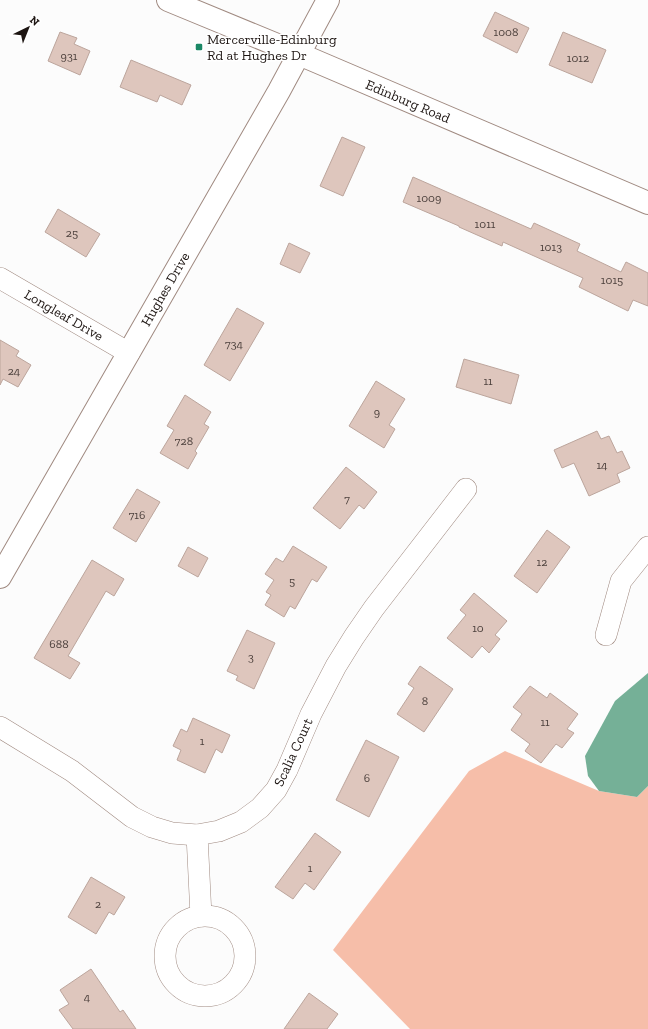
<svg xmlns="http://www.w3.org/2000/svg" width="648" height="1029" font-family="'Zilla Slab',serif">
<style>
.forest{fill:#f6bea9}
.water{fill:#75b097}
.building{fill:#dec6bd;stroke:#bca59c}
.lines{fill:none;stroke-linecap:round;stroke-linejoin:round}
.street-casing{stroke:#a08a81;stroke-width:22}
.secondary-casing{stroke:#a08a81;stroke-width:24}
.street{stroke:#fff;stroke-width:21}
.secondary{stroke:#fff;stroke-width:22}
.poi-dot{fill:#1b8866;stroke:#fff;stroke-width:1.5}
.labels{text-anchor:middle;stroke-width:3;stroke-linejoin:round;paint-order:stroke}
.number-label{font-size:12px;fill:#4d413d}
.poi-label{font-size:14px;fill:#1d1512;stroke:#fff;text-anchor:start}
.street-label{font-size:14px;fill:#1d1512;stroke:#fff}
</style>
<rect width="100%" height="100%" fill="#fcfcfc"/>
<polygon class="forest" points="505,751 599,791 637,797 648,786 648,1029 410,1029 333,950 469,771"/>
<polygon class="water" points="648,673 648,786 637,797 599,791 588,776 585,756 615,701"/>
<g class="building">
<polygon points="495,12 529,28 517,53 483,36"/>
<polygon points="60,32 77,38 74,44 90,51 80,75 48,61"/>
<polygon points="563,32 606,50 592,83 549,65"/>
<polygon points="131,60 191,85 182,105 160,95 157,102 120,87"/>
<polygon points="342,137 365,147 343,196 320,186"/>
<polygon points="413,177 531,229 534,223 580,244 577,251 621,272 626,262 648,273 648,306 633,300 628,311 579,287 583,278 503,242 502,246 459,227 459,226 403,202"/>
<polygon points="58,209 100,234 86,257 45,232"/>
<polygon points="289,243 310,253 300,273 280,264"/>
<polygon points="237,308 264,323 230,381 204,365"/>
<polygon points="0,340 19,351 16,356 31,365 18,387 3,379 0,385"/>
<polygon points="464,359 519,375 511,404 456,387"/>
<polygon points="376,381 405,399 389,425 395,429 384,448 349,426"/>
<polygon points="185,395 211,412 204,424 209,427 195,451 197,453 188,469 160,453 174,430 167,426"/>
<polygon points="597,431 601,439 609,436 617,453 622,451 630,468 617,474 620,482 589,496 574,463 562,468 554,450"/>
<polygon points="346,467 377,492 364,509 359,505 340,529 313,508"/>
<polygon points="137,489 160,502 136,542 113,528"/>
<polygon points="547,530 570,547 537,593 514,576"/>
<polygon points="293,546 327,567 317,582 312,579 295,609 290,606 284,617 265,605 271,595 266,592 274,580 265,574 276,558 283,562"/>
<polygon points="188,547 208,558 198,577 178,566"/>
<polygon points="92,560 124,579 114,596 106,591 68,656 80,663 70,679 34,658"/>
<polygon points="474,593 507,621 495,635 500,639 489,653 482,646 472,658 447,638 466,615 460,610"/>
<polygon points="247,630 275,643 254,689 236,680 238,676 227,671"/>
<polygon points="420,666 453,689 424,732 397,714 414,688 408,684"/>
<polygon points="530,686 547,698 550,693 578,714 567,729 574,733 562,748 556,744 541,763 525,751 530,744 511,730 522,714 513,707"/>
<polygon points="193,718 230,735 222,753 216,749 205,773 177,760 181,750 173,746 181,729 187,732"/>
<polygon points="366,740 399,757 369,817 336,800"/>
<polygon points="315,833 341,852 314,890 305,883 293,899 275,887"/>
<polygon points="91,877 125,897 114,915 109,912 96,934 68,917"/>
<polygon points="91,969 120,1012 123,1010 136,1029 73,1029 59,1010 69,1004 60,990"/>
<polygon points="309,993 338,1014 327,1029 284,1029"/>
</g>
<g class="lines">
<g class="street-casing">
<g id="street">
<polyline points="0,278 129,353"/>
<polyline points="606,635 621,581 648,547"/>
<polyline points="0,727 72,771 132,817 152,827 172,833 197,835 219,831 241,822 260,808 276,790 287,770 311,714 336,666 354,637 374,608 466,489"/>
<polyline points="197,835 201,916"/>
<circle cx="205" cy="956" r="40"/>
</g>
</g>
<g class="secondary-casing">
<g id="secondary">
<polyline points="168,0 299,54 648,203"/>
<polyline points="0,577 279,91 328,0"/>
</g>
</g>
<use href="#street" class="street"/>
<use href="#secondary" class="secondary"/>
</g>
<rect class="poi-dot" x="195" y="43" width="8" height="8" rx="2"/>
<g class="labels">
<g class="number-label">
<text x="506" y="36">1008</text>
<text x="69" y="60">931</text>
<text x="578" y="62">1012</text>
<text x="429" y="202">1009</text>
<text x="485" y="228">1011</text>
<text x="72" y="237">25</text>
<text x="551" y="251">1013</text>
<text x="612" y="284">1015</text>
<text x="234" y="348">734</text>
<text x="14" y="375">24</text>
<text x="488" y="385">11</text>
<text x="377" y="416">9</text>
<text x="184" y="445">728</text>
<text x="602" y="469">14</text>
<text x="347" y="503">7</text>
<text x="137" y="519">716</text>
<text x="542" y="566">12</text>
<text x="292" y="585">5</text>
<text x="478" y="632">10</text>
<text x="59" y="648">688</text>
<text x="251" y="661">3</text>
<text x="425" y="705">8</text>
<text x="545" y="726">11</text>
<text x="202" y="745">1</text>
<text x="367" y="782">6</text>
<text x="310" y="872">1</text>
<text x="98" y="908">2</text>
<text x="87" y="1001">4</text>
</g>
<g class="poi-label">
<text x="207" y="44">Mercerville-Edinburg<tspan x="207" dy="16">Rd at Hughes Dr</tspan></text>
</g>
<g class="street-label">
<text transform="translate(408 101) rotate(23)" y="5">Edinburg Road</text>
<text transform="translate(165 289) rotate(-60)" y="5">Hughes Drive</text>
<text transform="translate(64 315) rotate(30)" y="5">Longleaf Drive</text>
<text transform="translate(293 752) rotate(-65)" y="5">Scalia Court</text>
</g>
</g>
<g transform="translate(28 28) rotate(43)" stroke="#ffffff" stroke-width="3" paint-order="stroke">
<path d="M0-3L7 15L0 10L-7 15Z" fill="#1d1512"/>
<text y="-6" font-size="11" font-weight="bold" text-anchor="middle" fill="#1d1512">N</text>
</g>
</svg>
